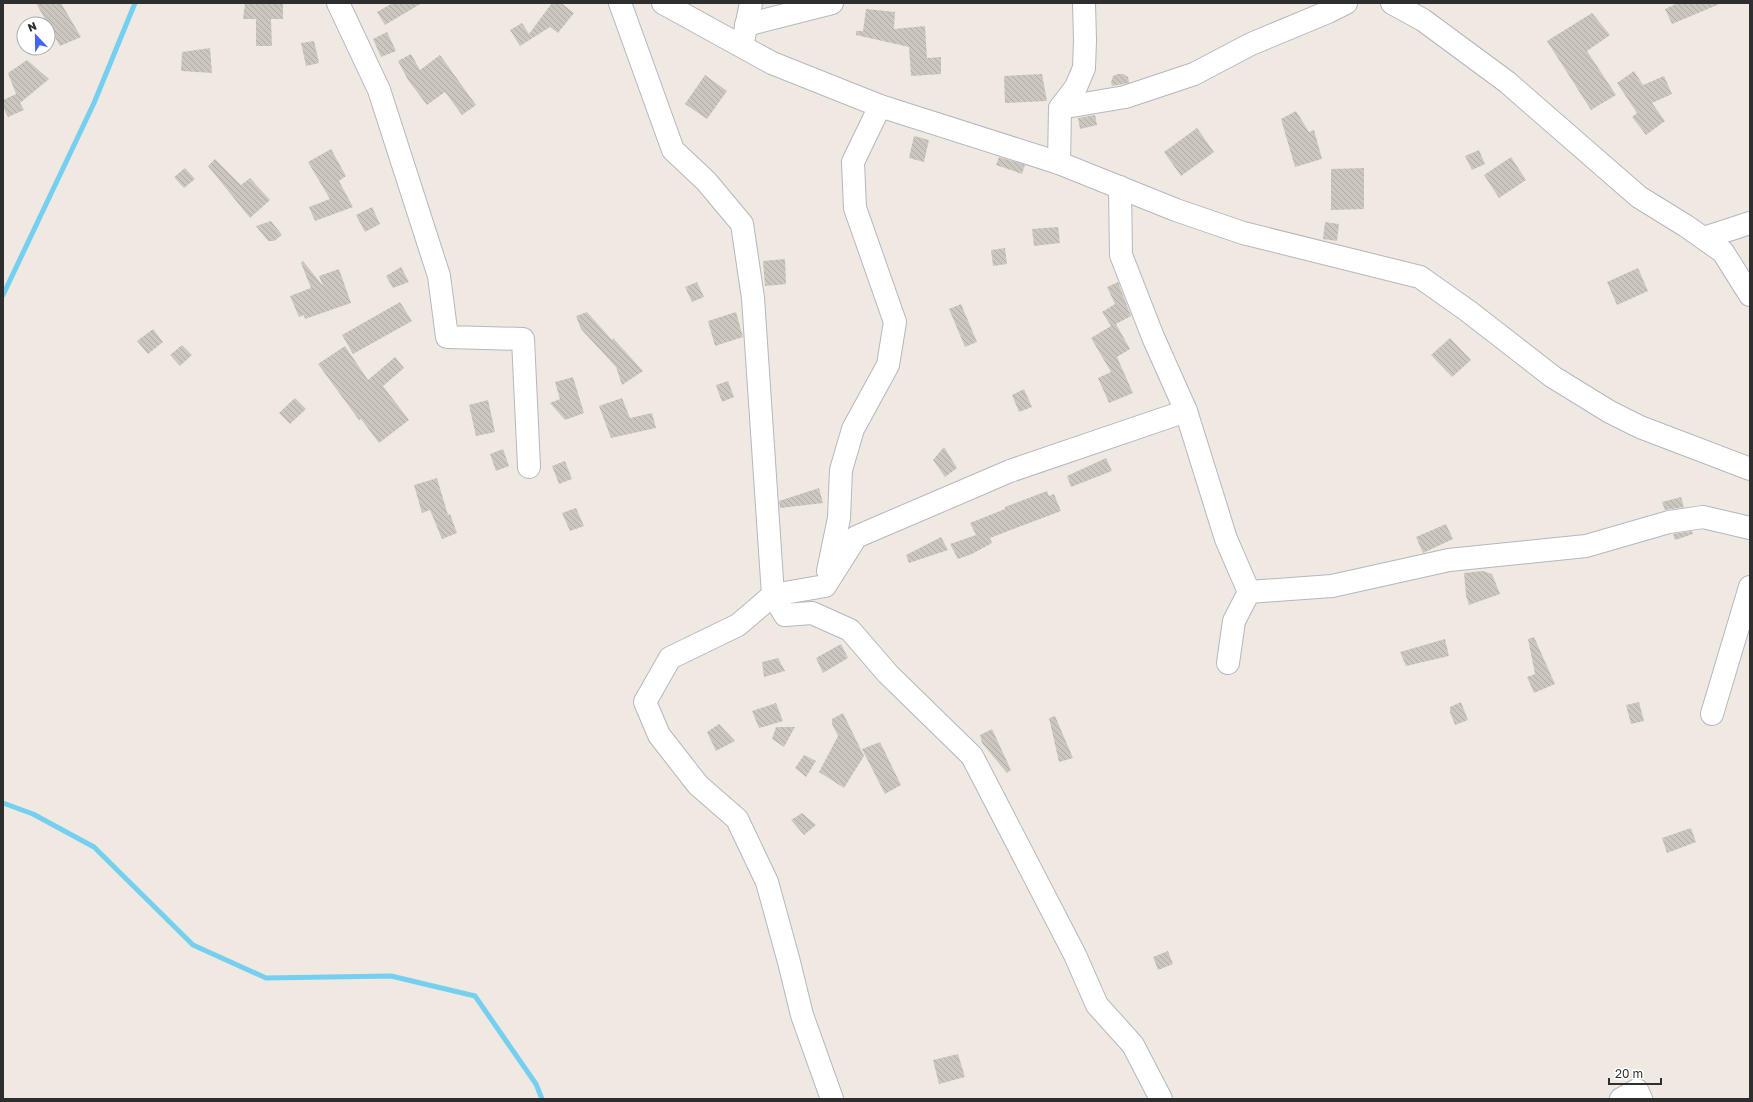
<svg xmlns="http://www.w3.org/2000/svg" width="1753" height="1102" font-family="'Golos Text',sans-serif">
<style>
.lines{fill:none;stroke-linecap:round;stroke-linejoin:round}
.stream{stroke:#75cff0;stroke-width:5}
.building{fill:url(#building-back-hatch)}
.minor-casing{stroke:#b4b7c1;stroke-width:24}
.minor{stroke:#fff;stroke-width:22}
</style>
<defs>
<pattern id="building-back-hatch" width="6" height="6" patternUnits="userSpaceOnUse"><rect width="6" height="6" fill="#cbc7bf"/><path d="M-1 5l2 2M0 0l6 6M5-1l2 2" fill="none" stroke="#afaba4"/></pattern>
</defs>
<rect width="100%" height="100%" fill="#efe9e1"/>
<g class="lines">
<g class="stream">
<polyline points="3,295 94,103 135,3"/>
<polyline points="3,803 33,814 94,847 193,945 266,978 391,976 475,996 536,1084 542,1099"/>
</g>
</g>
<g class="building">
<polygon points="36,3 61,3 81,37 60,46"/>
<polygon points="245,3 283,3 283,19 271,19 272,46 256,46 256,19 243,19"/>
<polygon points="393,3 422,3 385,25 377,12"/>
<polygon points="552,3 561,3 574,13 558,33 550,27 520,46 510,30 522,23 529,34"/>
<polygon points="1678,3 1722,3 1672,24 1665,9"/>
<polygon points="866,9 895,12 894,29 925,26 927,58 941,57 941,74 911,76 909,47 856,35 856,31 863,31"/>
<polygon points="1592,13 1610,35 1587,51 1616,95 1591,110 1547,41"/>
<polygon points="387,32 396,51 381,57 373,39"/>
<polygon points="314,41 319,63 306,66 301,43"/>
<polygon points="210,48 212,73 181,71 182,52"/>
<polygon points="411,54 420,70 440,55 476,105 462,115 445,92 427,105 408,80 398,61"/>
<polygon points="27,60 49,79 20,103 24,110 8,117 3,107 3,100 16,94 8,73"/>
<polygon points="1634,71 1643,85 1664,76 1672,94 1652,103 1665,121 1646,135 1632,117 1637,113 1617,83"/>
<polygon points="1042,74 1047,101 1005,103 1004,76"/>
<polygon points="1118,74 1123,74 1128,77 1129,83 1112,86 1111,82 1113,76"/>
<polygon points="705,75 727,91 707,119 685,104"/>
<polygon points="1296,111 1309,132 1314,130 1322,159 1295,167 1281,119"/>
<polygon points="1095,115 1097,125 1080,129 1078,118"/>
<polygon points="1197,128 1214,152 1181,176 1164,152"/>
<polygon points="914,136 929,140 924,162 909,158"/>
<polygon points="331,149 346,176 339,181 353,207 315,221 309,207 330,199 308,162"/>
<polygon points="1479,150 1485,164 1472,170 1465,156"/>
<polygon points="999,157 1025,165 1022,174 996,165"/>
<polygon points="1511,157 1526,180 1499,198 1484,175"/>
<polygon points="215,159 241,185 250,178 270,200 250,218 208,166"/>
<polygon points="185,168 195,179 184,188 174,177"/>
<polygon points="1364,168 1364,209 1331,210 1331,169"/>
<polygon points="372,207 380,224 365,232 356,215"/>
<polygon points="271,221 282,235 274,241 268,241 256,226"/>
<polygon points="1325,222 1339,224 1337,241 1323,239"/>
<polygon points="1058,227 1060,243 1034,246 1032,229"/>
<polygon points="1005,248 1007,264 993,266 991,250"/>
<polygon points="785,259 786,284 765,286 763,261"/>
<polygon points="303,261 323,286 319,276 339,269 351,303 305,319 304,315 299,317 290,296 311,288 301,263"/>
<polygon points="401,267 409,282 393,288 386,276"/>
<polygon points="1638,268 1648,291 1617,305 1607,282"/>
<polygon points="697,282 704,297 692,302 685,287"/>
<polygon points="1118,282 1131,316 1116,324 1130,349 1117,357 1133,393 1109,403 1098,378 1111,372 1091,338 1111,326 1102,312 1115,304 1107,287"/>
<polygon points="400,302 412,321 353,354 342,335"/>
<polygon points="961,304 977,342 965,347 949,309"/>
<polygon points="587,312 612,340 613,338 643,371 622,385 616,367 581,329 576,316"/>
<polygon points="736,312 743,337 715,346 708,321"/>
<polygon points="153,329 163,342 148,354 137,341"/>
<polygon points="1450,338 1471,360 1452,377 1431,355"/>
<polygon points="182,345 192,355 180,366 170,355"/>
<polygon points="345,346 368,380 395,357 404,368 383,386 409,420 379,443 361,419 359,420 318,364"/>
<polygon points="573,377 584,413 565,420 550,403 560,399 555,382"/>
<polygon points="728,381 734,397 722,402 716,385"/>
<polygon points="1024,389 1032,407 1019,412 1012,395"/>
<polygon points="295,398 306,409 290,424 279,413"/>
<polygon points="622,398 630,418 652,413 656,428 611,438 599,406"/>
<polygon points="488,400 495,432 476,436 469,405"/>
<polygon points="944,447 957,468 945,477 933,460"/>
<polygon points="503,449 509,466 496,471 490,454"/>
<polygon points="1106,458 1112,471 1071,487 1067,476"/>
<polygon points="565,461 572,479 559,484 552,466"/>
<polygon points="437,478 448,515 450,514 457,533 442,539 430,510 422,513 414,485"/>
<polygon points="819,488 823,503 780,508 779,501"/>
<polygon points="1047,491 1049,496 1054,494 1061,511 990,538 992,543 972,554 958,559 950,544 976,535 970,523 1005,509 1005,507"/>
<polygon points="1681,497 1684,507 1665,510 1662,502"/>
<polygon points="576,508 584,526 570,531 562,513"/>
<polygon points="1446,524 1453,539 1423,553 1416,537"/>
<polygon points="1692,531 1693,534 1675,540 1673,534"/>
<polygon points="941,537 948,550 909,563 906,555"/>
<polygon points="1483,571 1492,574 1500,594 1469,605 1466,596 1464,573"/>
<polygon points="1534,637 1555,684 1534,693 1527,677 1535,674 1528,639"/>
<polygon points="1445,639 1449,656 1406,666 1400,652"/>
<polygon points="841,644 848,658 823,673 816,658"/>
<polygon points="778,658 785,671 764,677 762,662"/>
<polygon points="1461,702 1468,720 1455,725 1450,712 1450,707"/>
<polygon points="1639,702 1644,721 1631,724 1626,705"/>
<polygon points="776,703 783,721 759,728 752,711"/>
<polygon points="843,713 864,756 844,788 819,772 838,736 832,724 832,719"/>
<polygon points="1055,716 1073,758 1059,762 1049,718"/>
<polygon points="719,724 735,741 716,751 707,732"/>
<polygon points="776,727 795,727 784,747 772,739"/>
<polygon points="992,729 1011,770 1007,773 982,743 980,735"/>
<polygon points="880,742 901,785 885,794 862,749"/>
<polygon points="804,755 816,761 806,777 795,768"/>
<polygon points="802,813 816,825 804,835 791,820"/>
<polygon points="1691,828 1696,842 1667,853 1662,838"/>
<polygon points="1168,951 1173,964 1158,970 1153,957"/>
<polygon points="958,1054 965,1077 939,1084 933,1060"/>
</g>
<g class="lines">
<g class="minor-casing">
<g id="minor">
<polyline points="338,3 379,90 439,276 447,337 523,339 529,467"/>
<polyline points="620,3 673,150 706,181 742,224 753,298 773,595 785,615 812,613 850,630 888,674 972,756 1075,955 1097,1005 1133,1045 1161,1099"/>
<polyline points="663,3 772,63 880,106 1059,163 1176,210 1243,233 1420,277 1468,311 1553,377 1610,412 1640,427 1750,469"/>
<polyline points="1392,3 1423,20 1507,82 1639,197 1686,226 1723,252 1750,295"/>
<polyline points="746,25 832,3"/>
<polyline points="744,37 751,3"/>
<polyline points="1060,108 1125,97 1194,74 1251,44 1328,12 1346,3"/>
<polyline points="1059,163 1060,108 1076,87 1084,68 1085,40 1084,3"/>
<polyline points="1120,187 1121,255 1153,337 1186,411 1226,539 1249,592 1234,621 1228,663"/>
<polyline points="1704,238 1750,223"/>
<polyline points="828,571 839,518 841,470 853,429 888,365 895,322 855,208 853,162 880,106"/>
<polyline points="1249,592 1332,586 1449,560 1586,546 1669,522 1703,517 1750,528"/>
<polyline points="1712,714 1750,587"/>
<polyline points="832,1099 802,1015 789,962 767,882 737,819 698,785 659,735 645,702 670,658 738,625 773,595 825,586 856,537 1010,471 1186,411"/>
<polyline points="1621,1099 1637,1090 1641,1099"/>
</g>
</g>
<use href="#minor" class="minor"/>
</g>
<rect width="1753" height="1102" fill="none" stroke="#2e2e2e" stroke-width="8"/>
<g transform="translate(36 36) rotate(338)"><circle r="19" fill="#ffffff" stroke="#ababab"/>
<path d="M0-3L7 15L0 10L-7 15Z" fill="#4264fb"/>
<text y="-6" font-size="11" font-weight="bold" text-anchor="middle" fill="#2e2e2e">N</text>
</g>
<path d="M1609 1078v6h52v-6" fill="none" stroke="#2e2e2e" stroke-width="2"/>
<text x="1615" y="1078" font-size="12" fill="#2e2e2e" stroke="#ffffff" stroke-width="3" paint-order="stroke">20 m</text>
</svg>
